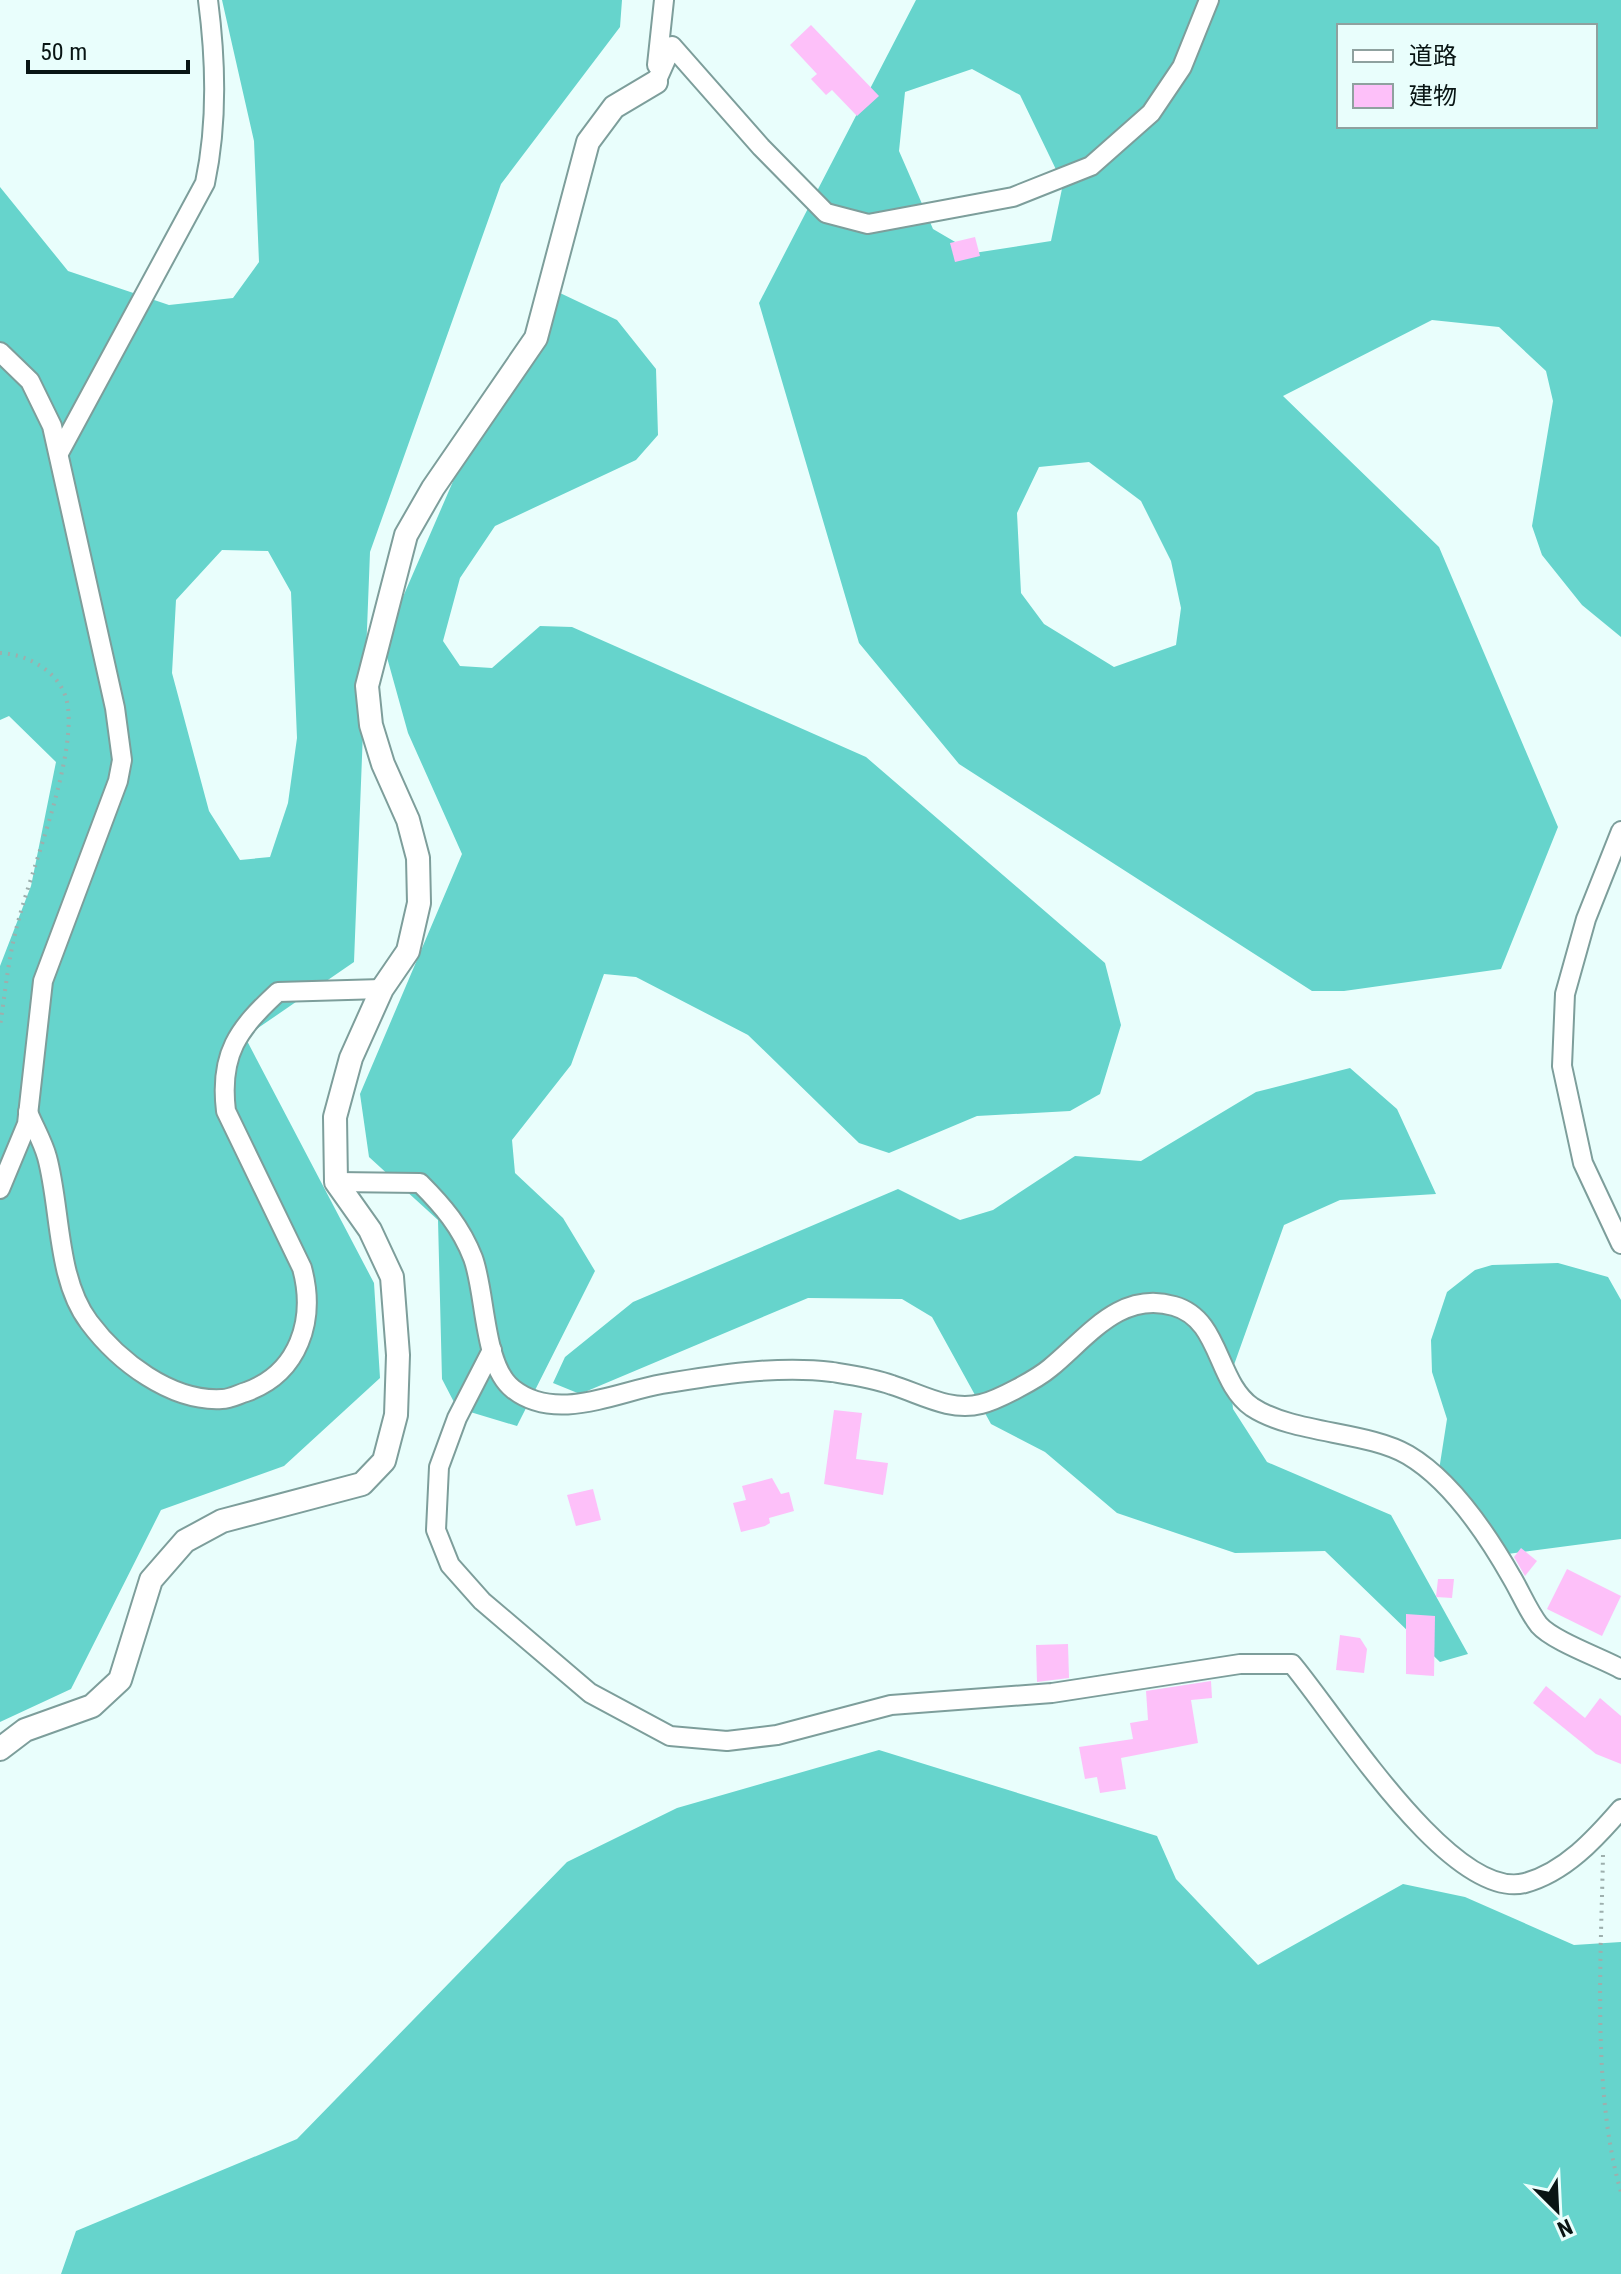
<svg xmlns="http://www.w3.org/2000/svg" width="1621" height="2274" font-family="'Roboto Condensed','Noto Sans JP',sans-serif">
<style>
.forest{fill:#66d4cc;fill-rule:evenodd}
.building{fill:#fdc0f9}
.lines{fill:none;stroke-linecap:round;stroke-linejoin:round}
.minor-casing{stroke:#7d9e9b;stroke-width:22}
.tertiary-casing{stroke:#7d9e9b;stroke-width:26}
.path{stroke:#9dafad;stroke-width:4;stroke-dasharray:2 6;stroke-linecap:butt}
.minor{stroke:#fff;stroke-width:18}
.tertiary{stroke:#fff;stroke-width:22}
</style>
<rect width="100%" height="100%" fill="#e9fefc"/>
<g class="forest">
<path d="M 222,0 L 622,0 L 620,27 L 501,184 L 370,552 L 354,962 L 245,1037 L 374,1283 L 380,1378 L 284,1466 L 161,1510 L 71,1689 L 0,1722 L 0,966 L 31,886 L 56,762 L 9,716 L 0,720 L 0,187 L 68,271 L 169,305 L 233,298 L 259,262 L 254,141 ZM 222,550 L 268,551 L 291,592 L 297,738 L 288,803 L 270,857 L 240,860 L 209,811 L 172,673 L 176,600 Z"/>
<path d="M 916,0 L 1621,0 L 1621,637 L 1582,605 L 1542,555 L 1532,526 L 1553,401 L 1546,371 L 1499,327 L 1432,320 L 1283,396 L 1439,547 L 1558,827 L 1501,969 L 1344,991 L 1312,991 L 959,764 L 859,643 L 759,303 ZM 1339,26 L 1595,26 L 1595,126 L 1339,126 ZM 972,69 L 1020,95 L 1063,184 L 1051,241 L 974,253 L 933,229 L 899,151 L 905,92 ZM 1089,462 L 1141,501 L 1171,561 L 1181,608 L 1176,645 L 1114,667 L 1044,624 L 1021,593 L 1017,513 L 1039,467 Z"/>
<polygon points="560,293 617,320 656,369 658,435 636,460 495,526 460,578 443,641 460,666 492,668 540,626 572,627 866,757 1105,963 1121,1025 1100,1094 1070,1111 977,1116 889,1153 859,1143 748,1035 636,977 604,974 571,1065 512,1140 515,1173 563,1218 595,1271 517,1426 457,1408 442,1379 438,1220 369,1157 360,1094 462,854 408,733 383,643 490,396 537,317"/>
<polygon points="1350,1068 1397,1109 1436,1194 1340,1200 1284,1225 1230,1376 1233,1409 1267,1462 1391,1515 1468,1654 1440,1662 1325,1551 1235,1553 1117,1513 1045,1452 991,1424 932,1317 902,1299 808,1298 580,1394 553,1383 565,1357 633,1302 898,1189 960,1220 993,1210 1075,1156 1141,1161 1256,1092"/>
<polygon points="1558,1263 1608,1277 1621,1300 1621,1539 1500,1555 1437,1483 1447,1419 1432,1372 1431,1340 1447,1292 1475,1270 1492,1265"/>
<polygon points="879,1750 1157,1836 1176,1879 1258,1965 1403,1884 1465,1897 1574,1945 1621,1942 1621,2274 61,2274 76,2231 297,2139 567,1862 677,1808"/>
</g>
<g class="building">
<polygon points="811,25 879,96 857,116 832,90 826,95 811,79 817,74 790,45"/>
<polygon points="975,237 980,256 955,262 950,243"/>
<polygon points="834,1410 862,1413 856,1459 888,1463 883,1495 824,1484"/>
<polygon points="772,1478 781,1494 789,1492 794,1511 769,1518 770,1523 765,1526 741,1532 733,1503 746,1500 742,1486"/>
<polygon points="593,1489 601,1520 576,1526 567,1495"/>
<polygon points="1521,1548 1537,1561 1525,1576 1514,1557"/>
<polygon points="1567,1569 1621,1596 1602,1636 1547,1609"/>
<polygon points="1438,1579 1454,1579 1452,1598 1436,1597"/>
<polygon points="1406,1614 1435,1616 1434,1676 1406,1674"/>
<polygon points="1340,1635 1360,1638 1367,1649 1364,1673 1336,1670"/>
<polygon points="1068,1644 1069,1678 1037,1682 1036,1645"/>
<polygon points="1211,1681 1212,1698 1191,1700 1198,1743 1121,1758 1126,1789 1100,1793 1097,1777 1085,1779 1079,1747 1133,1739 1130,1723 1148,1720 1146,1691"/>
<polygon points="1546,1686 1585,1718 1600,1698 1621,1716 1621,1764 1596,1754 1533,1703"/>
</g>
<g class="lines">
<g class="minor-casing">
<g id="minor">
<polyline points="657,65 664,0"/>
<polyline points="656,82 672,46 761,147 826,213 868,224 1013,197 1091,166 1151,113 1182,67 1209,0"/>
<polyline points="0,352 30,381 52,426 115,708 122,760 118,781 43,981 27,1124 0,1189"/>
<path d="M 59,453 L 205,183 C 218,122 216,61 208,0"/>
<polyline points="1621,831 1586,919 1565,994 1562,1066 1583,1163 1621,1244"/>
<path d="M 28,1112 C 34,1127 43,1142 47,1157 C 61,1208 56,1278 89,1322 C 118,1361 171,1402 222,1399 C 230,1399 239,1394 246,1392 C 299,1373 316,1320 302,1268 L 226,1111 C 219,1054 238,1029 278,992 L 382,989"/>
<path d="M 336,1182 L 420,1183 C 443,1206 461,1227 473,1258 C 486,1293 483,1366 513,1389 C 556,1423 616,1392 662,1384 C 716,1375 777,1365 832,1372 C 851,1375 873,1378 892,1385 C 921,1394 950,1412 981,1404 C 998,1400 1037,1379 1050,1368 C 1087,1338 1120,1290 1174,1306 C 1221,1319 1216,1382 1252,1407 C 1293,1434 1367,1431 1408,1455 C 1452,1481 1487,1534 1512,1578 C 1521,1593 1528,1611 1539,1625 C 1553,1641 1601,1658 1621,1669"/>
<path d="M 492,1350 L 457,1418 L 439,1467 L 436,1530 L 450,1565 L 482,1601 L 590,1693 L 670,1736 L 727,1741 L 777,1735 L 891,1705 L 1052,1693 L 1240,1664 L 1292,1664 C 1336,1716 1451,1902 1525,1883 C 1565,1872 1595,1839 1621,1809"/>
</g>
</g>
<g class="tertiary-casing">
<polyline id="tertiary" points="0,1749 25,1730 92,1706 120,1680 151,1580 185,1541 222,1521 362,1484 384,1461 396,1415 398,1355 392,1277 370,1230 336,1182 335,1117 351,1058 382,989 408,951 419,903 418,858 408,820 383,764 371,725 367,686 406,535 433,488 536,338 588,142 614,107 656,82"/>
</g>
<g class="path">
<path d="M 0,653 C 27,654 58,671 66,698 C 81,750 29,874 16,930 C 8,961 5,994 0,1026"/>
<path d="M 1603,1855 C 1601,1958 1592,2094 1621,2192"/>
</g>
<use href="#minor" class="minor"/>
<use href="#tertiary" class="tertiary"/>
</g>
<rect x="1337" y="24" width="260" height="104" fill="#e9fefc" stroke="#8fa19f" stroke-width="2"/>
<rect x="1353" y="50" width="40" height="12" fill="#ffffff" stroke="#8fa19f" stroke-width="2"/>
<text x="1409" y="64" font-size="24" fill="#091514">道路</text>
<rect x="1353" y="84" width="40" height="24" fill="#fdc0f9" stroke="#8fa19f" stroke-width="2"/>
<text x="1409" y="104" font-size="24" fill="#091514">建物</text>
<g transform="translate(1557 2210) rotate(156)" stroke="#e9fefc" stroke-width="6" paint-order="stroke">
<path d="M0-6L14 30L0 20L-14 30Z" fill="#091514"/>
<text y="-12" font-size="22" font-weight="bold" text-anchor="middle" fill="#091514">N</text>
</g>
<path d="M28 60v12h160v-12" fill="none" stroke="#091514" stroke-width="4"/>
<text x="40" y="60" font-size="24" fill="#091514" stroke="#e9fefc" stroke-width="6" paint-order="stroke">50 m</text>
</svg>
